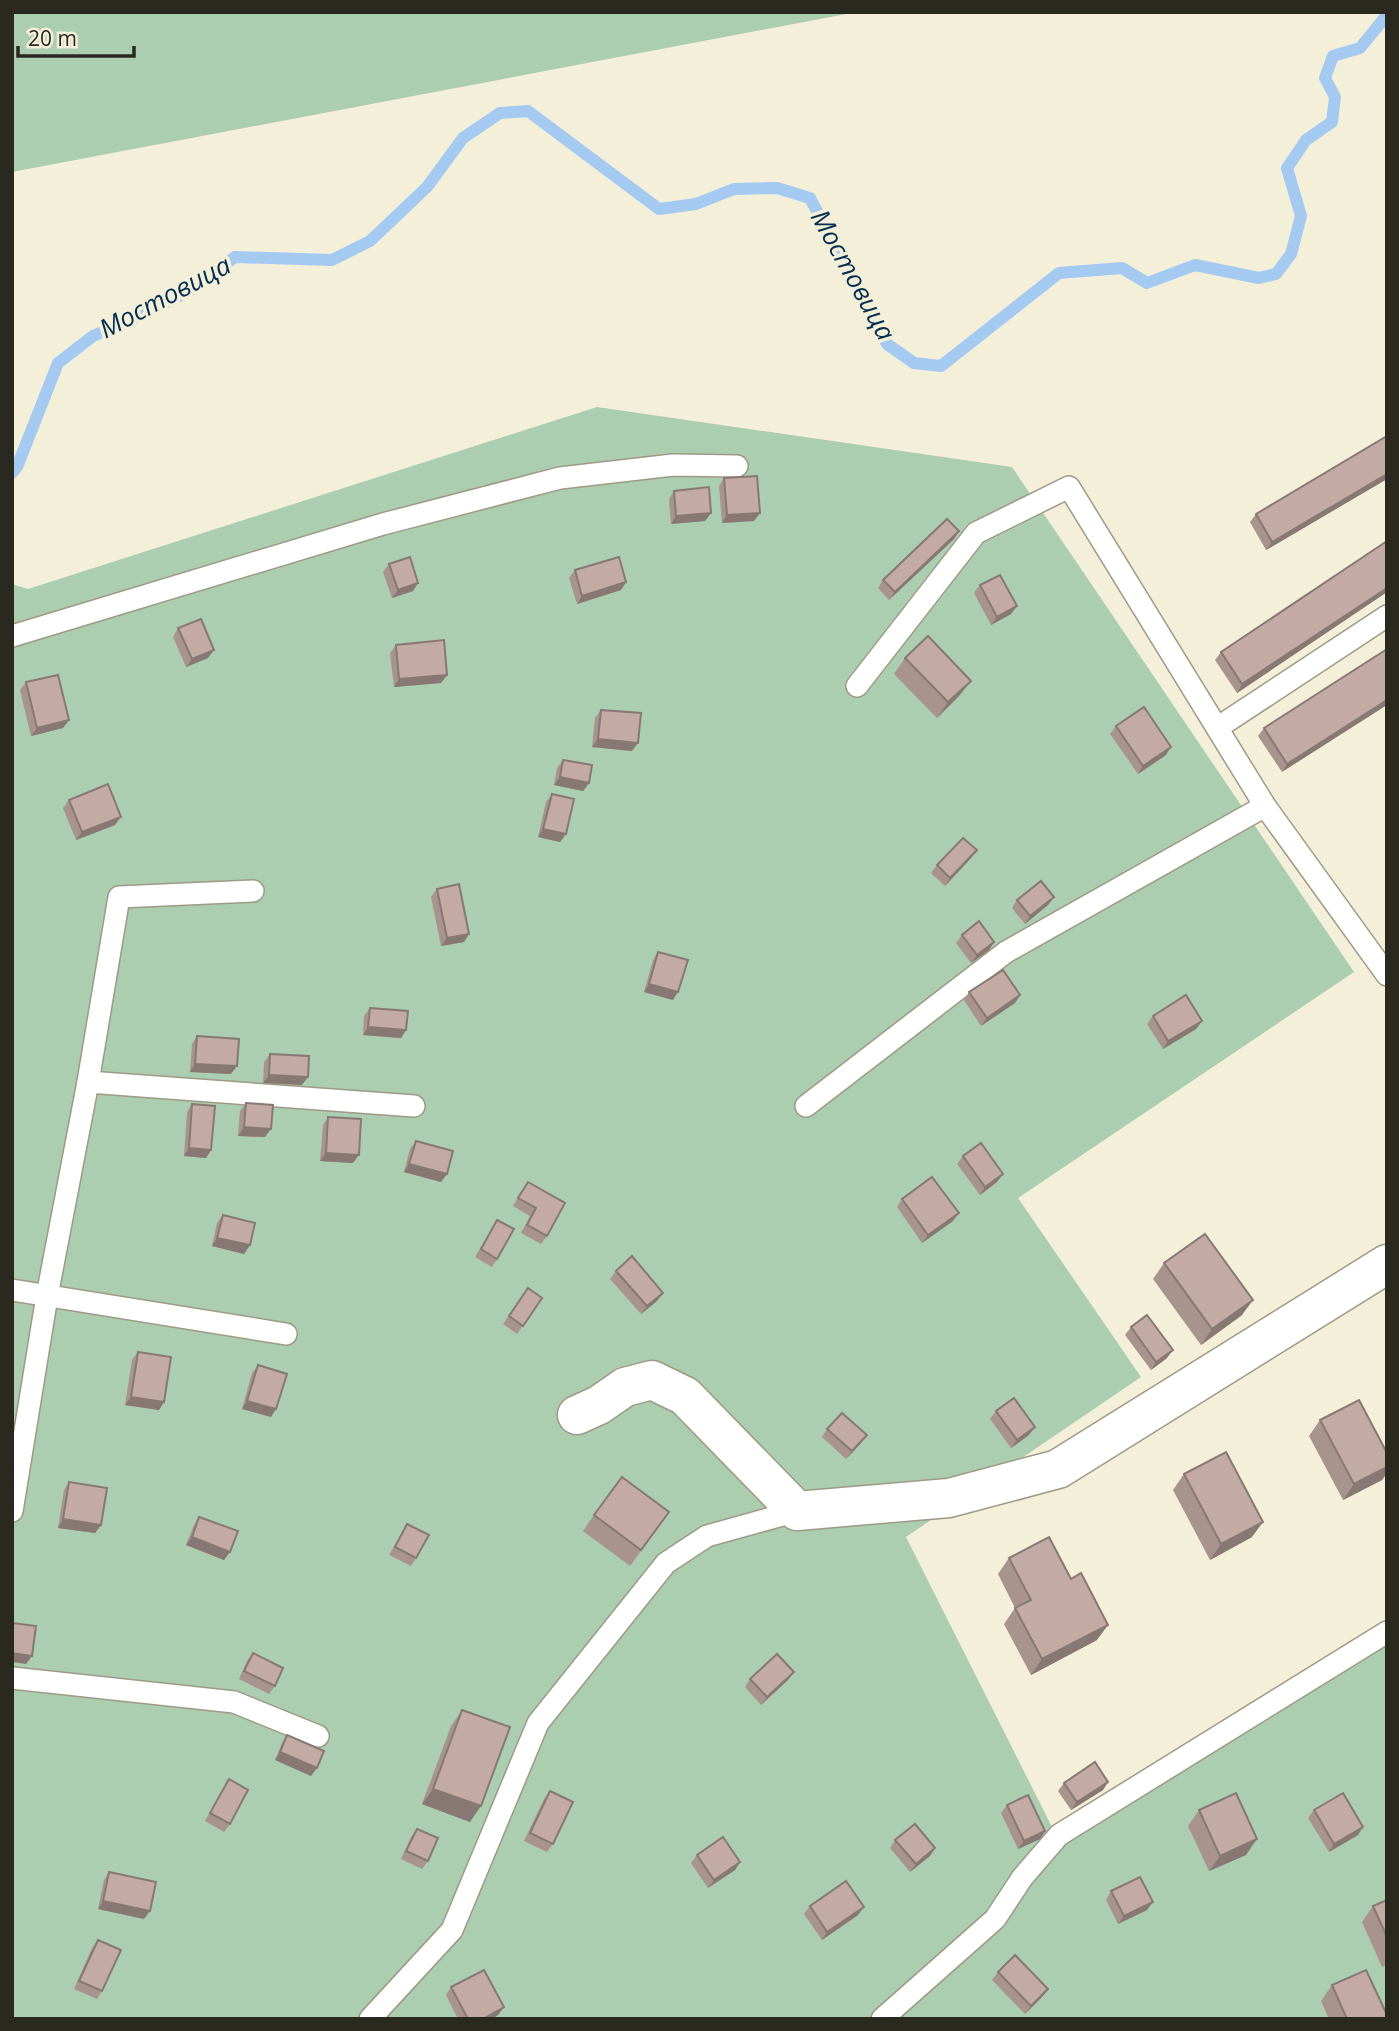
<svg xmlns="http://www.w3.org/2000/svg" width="1399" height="2031" font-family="'Open Sans',sans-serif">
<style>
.green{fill:#abcdb0}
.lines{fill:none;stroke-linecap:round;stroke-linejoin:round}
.stream{stroke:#a4caf2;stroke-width:12}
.service-casing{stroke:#9e9a85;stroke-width:24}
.minor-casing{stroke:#9e9a85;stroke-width:41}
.service{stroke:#fff;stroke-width:21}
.minor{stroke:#fff;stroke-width:38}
.wall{fill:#a8938d}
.shaded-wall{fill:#887873}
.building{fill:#c3aba4;stroke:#887873;stroke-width:2}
.labels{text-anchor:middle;stroke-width:7;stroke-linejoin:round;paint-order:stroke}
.water-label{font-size:26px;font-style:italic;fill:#032e52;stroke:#f4efd9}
</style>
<rect width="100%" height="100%" fill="#f4efd9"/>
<g class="green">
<polygon points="12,12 857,12 12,172"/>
<polygon points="597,407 1012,467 1354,972 1018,1198 1141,1377 906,1537 1052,1827 1387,1622 1387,2019 12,2019 12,584 28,589"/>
</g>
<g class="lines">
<polyline class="stream" points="12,473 17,467 58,363 93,336 146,313 192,289 235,257 332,260 370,241 427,187 463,138 500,113 528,111 659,209 696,204 734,189 777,188 810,198 887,344 914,363 941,366 1059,273 1122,268 1147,283 1195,265 1259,278 1276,274 1291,254 1301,216 1287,168 1306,140 1332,122 1335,97 1325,78 1333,56 1360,48 1387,15"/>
<g class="service-casing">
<g id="service">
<polyline points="12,636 383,524 560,478 673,465 737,466"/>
<polyline points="857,686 976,533 1069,487 1265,806 1387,975"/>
<polyline points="1217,728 1387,616"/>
<polyline points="88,1082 414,1106"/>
<polyline points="806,1106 1006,952 1265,806"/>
<polyline points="12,1290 286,1334"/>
<polyline points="12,1511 47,1296 88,1082 119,897 253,891"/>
<polyline points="12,1678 234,1702 318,1736"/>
<polyline points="370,2019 452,1930 538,1723 666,1563 707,1536 797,1511"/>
<polyline points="882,2019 995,1919 1022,1878 1059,1835 1387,1632"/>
</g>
</g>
<g class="minor-casing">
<polyline id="minor" points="577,1415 599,1405 625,1387 652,1380 685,1396 797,1511 949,1498 1058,1469 1387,1264"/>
</g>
<use href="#service" class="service"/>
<use href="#minor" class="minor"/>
</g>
<g class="wall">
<polygon points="1387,436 1387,479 1266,550 1250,522 1256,514"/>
<polygon points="724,478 754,521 722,523 719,486"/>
<polygon points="674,491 711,513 705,521 671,524 669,499"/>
<polygon points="959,531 954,539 889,600 878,588 883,580"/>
<polygon points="1387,541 1387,592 1237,693 1215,660 1221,652"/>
<polygon points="389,564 413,591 392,598 383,572"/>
<polygon points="575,570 626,582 621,590 577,604 569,578"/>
<polygon points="980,585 1017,606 1011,614 991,625 974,593"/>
<polygon points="178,628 208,658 186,667 173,637"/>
<polygon points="396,645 447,675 441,683 394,687 390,653"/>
<polygon points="1387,649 1282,772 1258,736 1264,728"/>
<polygon points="905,658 959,696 937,718 894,674"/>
<polygon points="26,682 69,720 63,728 31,736 20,690"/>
<polygon points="601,710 632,751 592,747 595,718"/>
<polygon points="1116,726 1166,755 1138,774 1110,734"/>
<polygon points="563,760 589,783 583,791 554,785 557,768"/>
<polygon points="552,794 566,834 560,842 538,837 546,802"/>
<polygon points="69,800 115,825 76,840 63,808"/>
<polygon points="977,850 971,858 945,886 931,873 937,865"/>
<polygon points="437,889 469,934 464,942 441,946 431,897"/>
<polygon points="1054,897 1048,905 1025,924 1012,908 1017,900"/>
<polygon points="962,935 994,942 989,950 971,963 956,943"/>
<polygon points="658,952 673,1000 644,992 653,960"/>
<polygon points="969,992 1020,995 1015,1003 981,1026 964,1000"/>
<polygon points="370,1008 406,1030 401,1038 363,1035 364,1016"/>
<polygon points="1153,1016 1202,1021 1196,1029 1163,1049 1147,1024"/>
<polygon points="197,1036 231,1074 190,1072 192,1044"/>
<polygon points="270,1054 302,1085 263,1083 264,1062"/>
<polygon points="246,1103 265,1137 238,1136 240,1111"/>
<polygon points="192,1104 211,1150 206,1158 184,1156 187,1112"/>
<polygon points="328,1117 353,1163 320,1161 323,1125"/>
<polygon points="416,1141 447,1174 441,1182 404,1172 410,1149"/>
<polygon points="963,1156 997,1182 980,1195 957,1164"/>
<polygon points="528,1182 547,1236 541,1244 521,1233 530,1216 513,1206"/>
<polygon points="902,1199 953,1221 922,1243 897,1207"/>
<polygon points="223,1215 250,1245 244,1254 212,1246 217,1223"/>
<polygon points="497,1220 497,1259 492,1267 475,1257"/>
<polygon points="1164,1263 1242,1315 1201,1345 1153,1279"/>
<polygon points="616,1271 663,1293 657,1301 641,1314 610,1279"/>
<polygon points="528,1288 542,1298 517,1334 503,1324"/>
<polygon points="1131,1327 1167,1358 1151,1370 1125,1335"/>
<polygon points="138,1352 164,1402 159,1410 125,1405 132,1360"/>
<polygon points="258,1365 271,1417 242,1409 252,1373"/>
<polygon points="996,1411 1029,1435 1011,1448 990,1419"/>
<polygon points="1320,1420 1387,1453 1387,1473 1382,1480 1343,1500 1309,1436"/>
<polygon points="827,1429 861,1443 846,1459 822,1437"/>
<polygon points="1184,1474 1252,1537 1210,1560 1173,1490"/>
<polygon points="69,1482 101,1525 95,1533 58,1528 64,1490"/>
<polygon points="669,1512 630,1566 583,1531 594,1515"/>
<polygon points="199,1517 224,1560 186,1545 194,1525"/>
<polygon points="407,1524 416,1558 411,1566 389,1555"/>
<polygon points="1009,1558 1097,1640 1031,1675 1004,1624 1015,1608 998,1574"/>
<polygon points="253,1653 275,1686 269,1694 239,1679 247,1661"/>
<polygon points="794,1672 788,1680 761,1705 745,1687 750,1679"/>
<polygon points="462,1710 470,1822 422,1804 451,1726"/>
<polygon points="287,1735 311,1776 275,1760 282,1743"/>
<polygon points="229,1779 230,1824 224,1832 205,1821"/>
<polygon points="1108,1782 1103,1790 1071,1810 1058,1791 1064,1783"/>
<polygon points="550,1791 553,1844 547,1852 524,1841 544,1799"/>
<polygon points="1007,1805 1045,1831 1040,1839 1018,1849 1001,1813"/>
<polygon points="1199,1810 1246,1855 1209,1871 1188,1826"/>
<polygon points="1314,1810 1358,1835 1329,1852 1308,1818"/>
<polygon points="417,1829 428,1861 422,1869 401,1859 411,1837"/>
<polygon points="895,1840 935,1848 930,1856 910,1872 890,1848"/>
<polygon points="697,1855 740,1862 735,1870 708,1888 691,1863"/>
<polygon points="109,1872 144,1919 98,1909 104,1880"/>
<polygon points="1111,1891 1147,1910 1118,1924 1106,1900"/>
<polygon points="1387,1900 1387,1965 1382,1967 1362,1922 1373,1906"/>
<polygon points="810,1906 858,1915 822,1940 804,1914"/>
<polygon points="98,1940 102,1991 97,1999 74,1989 92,1948"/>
<polygon points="998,1972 1048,1989 1042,1997 1025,2014 992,1980"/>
<polygon points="1332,1985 1387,2019 1329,2019 1321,2001"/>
<polygon points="451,1987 504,2007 498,2015 492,2019 458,2019 446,1995"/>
</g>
<g class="shaded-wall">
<polygon points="1387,474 1387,479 1266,550 1272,542"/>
<polygon points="711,513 705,521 671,524 676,516"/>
<polygon points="760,513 754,521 722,523 727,515"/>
<polygon points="959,531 954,539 889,600 895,592"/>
<polygon points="626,582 621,590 577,604 582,596"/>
<polygon points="418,583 413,591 392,598 398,590"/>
<polygon points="1387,588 1387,592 1237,693 1242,684"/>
<polygon points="1017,606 1011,614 991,625 997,617"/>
<polygon points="214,650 208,658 186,667 192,659"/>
<polygon points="447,675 441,683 394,687 399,679"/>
<polygon points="971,681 959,696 937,718 948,702"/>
<polygon points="1387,700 1387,705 1282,772 1287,764"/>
<polygon points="69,720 63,728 31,736 37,728"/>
<polygon points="598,739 638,743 632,751 592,747"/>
<polygon points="1171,747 1166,755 1138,774 1143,766"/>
<polygon points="560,777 589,783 583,791 554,785"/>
<polygon points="121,817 115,825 76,840 82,832"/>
<polygon points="543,829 566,834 560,842 538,837"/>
<polygon points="977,850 971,858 945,886 950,878"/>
<polygon points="1054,897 1048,905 1025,924 1030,916"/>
<polygon points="469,934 464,942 441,946 447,938"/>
<polygon points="994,942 989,950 971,963 977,955"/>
<polygon points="649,984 678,992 673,1000 644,992"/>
<polygon points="1020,995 1015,1003 981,1026 987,1018"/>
<polygon points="1202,1021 1196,1029 1163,1049 1168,1041"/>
<polygon points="368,1027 406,1030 401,1038 363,1035"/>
<polygon points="195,1064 237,1066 231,1074 190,1072"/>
<polygon points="269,1075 308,1077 302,1085 263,1083"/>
<polygon points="244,1127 271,1129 265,1137 238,1136"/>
<polygon points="189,1148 211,1150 206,1158 184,1156"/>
<polygon points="326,1153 359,1155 353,1163 320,1161"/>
<polygon points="409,1164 447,1174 441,1182 404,1172"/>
<polygon points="1003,1174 997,1182 980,1195 985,1187"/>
<polygon points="959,1213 953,1221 922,1243 928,1235"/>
<polygon points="217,1238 250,1245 244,1254 212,1246"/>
<polygon points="663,1293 657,1301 641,1314 647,1306"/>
<polygon points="1253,1300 1242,1315 1201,1345 1212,1329"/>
<polygon points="1173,1350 1167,1358 1151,1370 1156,1362"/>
<polygon points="131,1397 164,1402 159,1410 125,1405"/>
<polygon points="247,1401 276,1409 271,1417 242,1409"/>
<polygon points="1035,1427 1029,1435 1011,1448 1017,1440"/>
<polygon points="867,1435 861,1443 846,1459 852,1451"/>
<polygon points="1387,1467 1387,1473 1382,1480 1343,1500 1354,1484"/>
<polygon points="63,1519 101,1525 95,1533 58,1528"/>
<polygon points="1263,1522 1252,1537 1210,1560 1221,1544"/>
<polygon points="192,1537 230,1552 224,1560 186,1545"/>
<polygon points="1108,1625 1097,1640 1031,1675 1042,1659"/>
<polygon points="12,1653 32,1656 26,1664 12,1662"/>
<polygon points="794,1672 788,1680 761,1705 767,1697"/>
<polygon points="280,1752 317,1768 311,1776 275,1760"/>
<polygon points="1108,1782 1103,1790 1071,1810 1077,1802"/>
<polygon points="433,1789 481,1806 470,1822 422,1804"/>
<polygon points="1363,1827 1358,1835 1329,1852 1334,1844"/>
<polygon points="1045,1831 1040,1839 1018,1849 1024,1841"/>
<polygon points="1257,1839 1246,1855 1209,1871 1220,1856"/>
<polygon points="935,1848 930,1856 910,1872 916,1864"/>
<polygon points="740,1862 735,1870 708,1888 714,1880"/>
<polygon points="103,1901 150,1911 144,1919 98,1909"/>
<polygon points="1153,1902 1147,1910 1118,1924 1124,1916"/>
<polygon points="864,1907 858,1915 822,1940 827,1932"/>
<polygon points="1048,1989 1042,1997 1025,2014 1031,2006"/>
<polygon points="504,2007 498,2015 492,2019 483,2019"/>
</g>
<g class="building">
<polygon points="1387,436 1387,474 1272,542 1256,514"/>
<polygon points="757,476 760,513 727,515 724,478"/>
<polygon points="709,487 711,513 676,516 674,491"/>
<polygon points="947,519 959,531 895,592 883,580"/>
<polygon points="1387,541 1387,588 1242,684 1221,652"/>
<polygon points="410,557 418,583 398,590 389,564"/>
<polygon points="619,557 626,582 582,596 575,570"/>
<polygon points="1000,575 1017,606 997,617 980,585"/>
<polygon points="201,619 214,650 192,659 178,628"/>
<polygon points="928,636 971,681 948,702 905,658"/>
<polygon points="444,640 447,675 399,679 396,645"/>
<polygon points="1387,649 1387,700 1287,764 1264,728"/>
<polygon points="58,675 69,720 37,728 26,682"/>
<polygon points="1144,707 1171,747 1143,766 1116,726"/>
<polygon points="601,710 641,713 638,743 598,739"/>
<polygon points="563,760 592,765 589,783 560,777"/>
<polygon points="108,784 121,817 82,832 69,800"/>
<polygon points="552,794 574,799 566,834 543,829"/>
<polygon points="963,838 977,850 950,878 937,865"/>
<polygon points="1041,881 1054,897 1030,916 1017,900"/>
<polygon points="459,884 469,934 447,938 437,889"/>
<polygon points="979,921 994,942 977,955 962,935"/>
<polygon points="658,952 688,960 678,992 649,984"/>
<polygon points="1003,970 1020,995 987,1018 969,992"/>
<polygon points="1186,995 1202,1021 1168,1041 1153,1016"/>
<polygon points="370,1008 408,1011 406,1030 368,1027"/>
<polygon points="197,1036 239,1039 237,1066 195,1064"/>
<polygon points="270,1054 309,1056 308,1077 269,1075"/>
<polygon points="246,1103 273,1105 271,1129 244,1127"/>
<polygon points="192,1104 215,1106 211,1150 189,1148"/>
<polygon points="328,1117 361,1119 359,1155 326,1153"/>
<polygon points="416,1141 453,1151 447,1174 409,1164"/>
<polygon points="981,1143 1003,1174 985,1187 963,1156"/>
<polygon points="932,1177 959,1213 928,1235 902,1199"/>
<polygon points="528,1182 565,1203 547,1236 527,1225 536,1208 518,1198"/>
<polygon points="223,1215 255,1223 250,1245 217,1238"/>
<polygon points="497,1220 514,1229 497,1259 481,1249"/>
<polygon points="1205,1234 1253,1300 1212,1329 1164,1263"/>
<polygon points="632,1256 663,1293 647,1306 616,1271"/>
<polygon points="528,1288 542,1298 523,1326 509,1316"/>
<polygon points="1147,1315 1173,1350 1156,1362 1131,1327"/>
<polygon points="138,1352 171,1357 164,1402 131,1397"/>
<polygon points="258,1365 287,1374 276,1409 247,1401"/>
<polygon points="1014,1398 1035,1427 1017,1440 996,1411"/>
<polygon points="1359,1400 1387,1453 1387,1467 1354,1484 1320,1420"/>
<polygon points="842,1413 867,1435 852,1451 827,1429"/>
<polygon points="1226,1452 1263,1522 1221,1544 1184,1474"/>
<polygon points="622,1477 669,1512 641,1550 594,1515"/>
<polygon points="69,1482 107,1488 101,1525 63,1519"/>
<polygon points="199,1517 238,1531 230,1552 192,1537"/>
<polygon points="407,1524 429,1535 416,1558 395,1547"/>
<polygon points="1049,1537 1071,1579 1081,1573 1108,1625 1042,1659 1015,1608 1031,1600 1009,1558"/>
<polygon points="13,1623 36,1626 32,1656 12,1653"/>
<polygon points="253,1653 283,1668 275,1686 244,1671"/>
<polygon points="777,1654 794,1672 767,1697 750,1679"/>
<polygon points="462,1710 510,1727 481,1806 433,1789"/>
<polygon points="287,1735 324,1751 317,1768 280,1752"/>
<polygon points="1095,1762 1108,1782 1077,1802 1064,1783"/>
<polygon points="229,1779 248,1790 230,1824 210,1813"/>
<polygon points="550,1791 573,1802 553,1844 530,1833"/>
<polygon points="1236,1793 1257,1839 1220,1856 1199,1810"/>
<polygon points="1343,1793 1363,1827 1334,1844 1314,1810"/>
<polygon points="1028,1795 1045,1831 1024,1841 1007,1805"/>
<polygon points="915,1824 935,1848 916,1864 895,1840"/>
<polygon points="417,1829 438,1838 428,1861 406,1851"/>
<polygon points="723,1837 740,1862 714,1880 697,1855"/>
<polygon points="109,1872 156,1882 150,1911 103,1901"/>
<polygon points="1140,1877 1153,1902 1124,1916 1111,1891"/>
<polygon points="846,1881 864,1907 827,1932 810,1906"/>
<polygon points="1387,1900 1387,1937 1373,1906"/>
<polygon points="98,1940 121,1950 102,1991 79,1981"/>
<polygon points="1015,1955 1048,1989 1031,2006 998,1972"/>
<polygon points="484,1970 504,2007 483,2019 468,2019 451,1987"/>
<polygon points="1366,1970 1387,2015 1387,2019 1347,2019 1332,1985"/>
</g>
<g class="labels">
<g class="water-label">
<text transform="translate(853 275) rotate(61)" y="9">Мостовица</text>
<text transform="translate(165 297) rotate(-28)" y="9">Мостовица</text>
</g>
</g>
<rect width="1399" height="2031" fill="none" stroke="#2a2920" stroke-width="28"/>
<path d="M18 46v10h116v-10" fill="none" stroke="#2a2920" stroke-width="3.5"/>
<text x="28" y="46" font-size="21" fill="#2a2920" stroke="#f4efd9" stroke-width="5" paint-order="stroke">20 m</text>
</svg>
